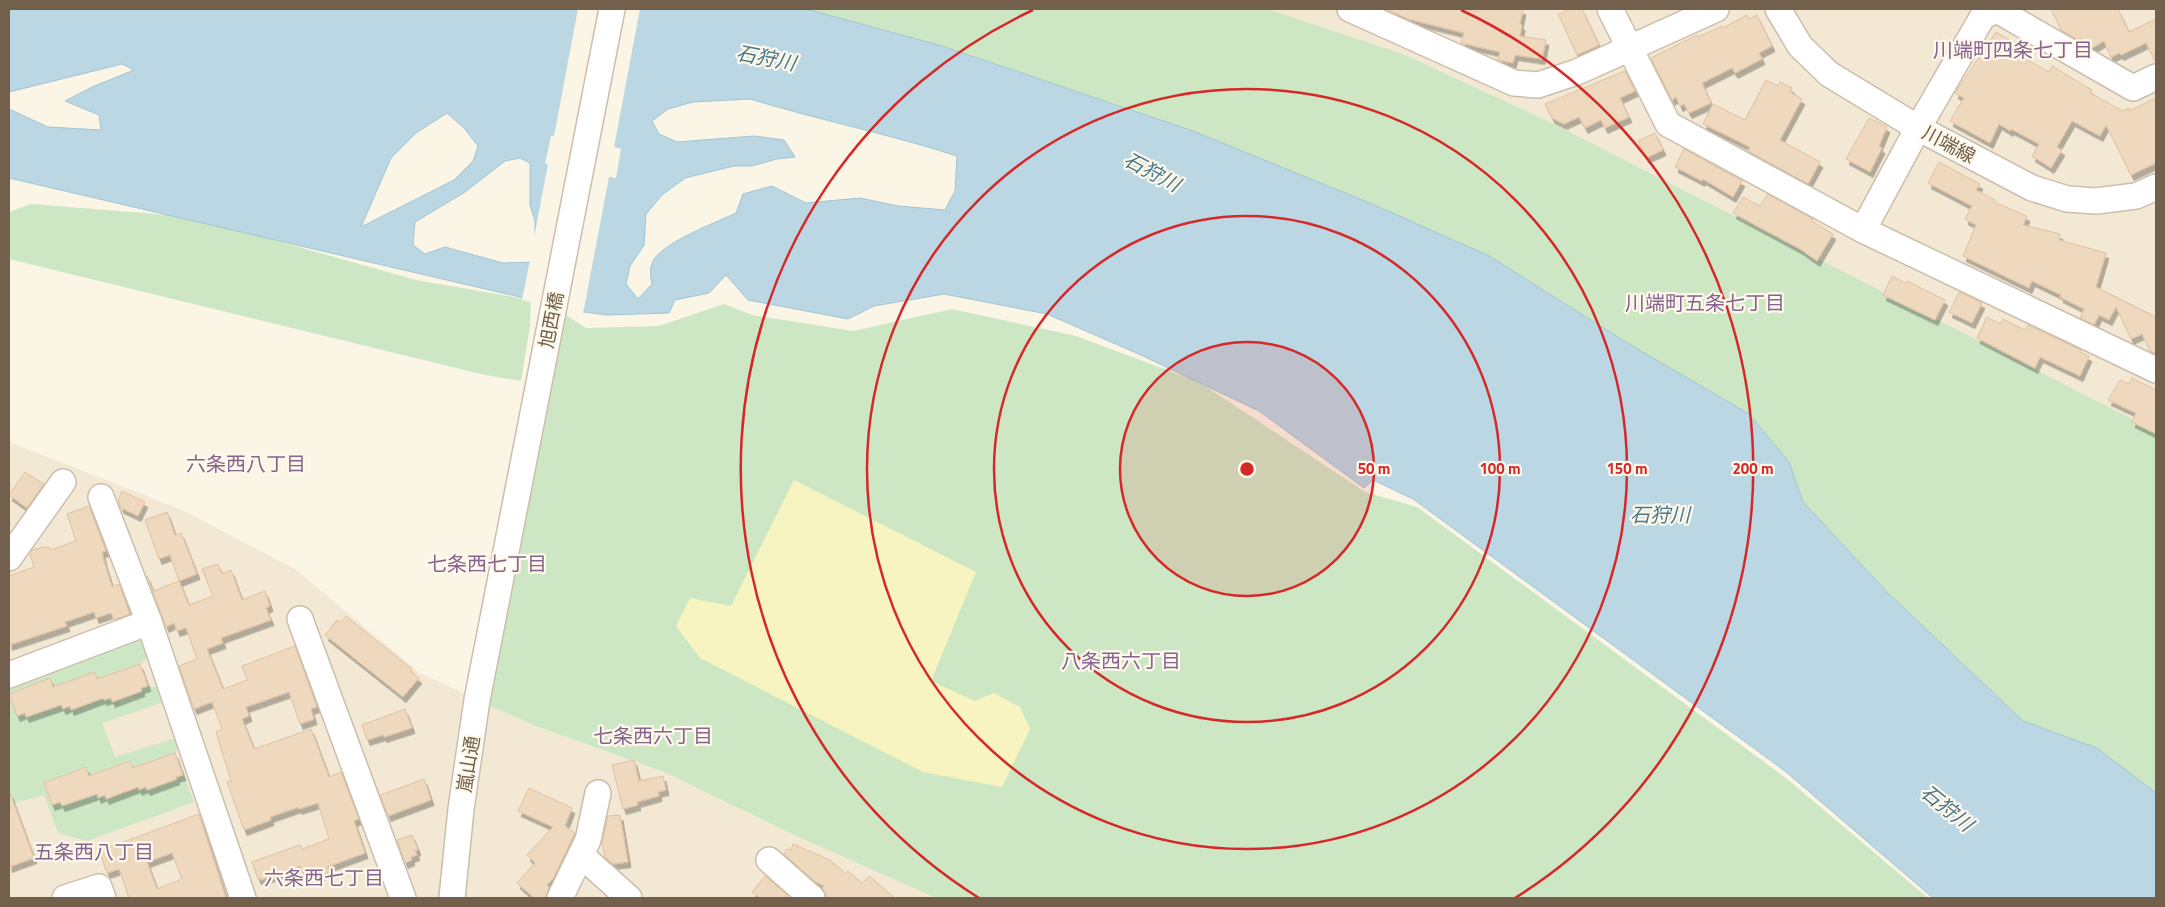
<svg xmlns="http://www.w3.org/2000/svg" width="2165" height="907" font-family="'Titillium Web','Noto Sans JP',sans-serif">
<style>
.residential{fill:#f2e8d4}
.green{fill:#cde7c4}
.sand{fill:#f8f4c2}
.water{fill:#bbd7e3;stroke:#a2c5d4;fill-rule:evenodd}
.pier{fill:#fbf5e5}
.building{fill:#eed8be;stroke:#e0c1a0;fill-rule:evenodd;filter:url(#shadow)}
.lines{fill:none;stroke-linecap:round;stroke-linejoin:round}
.minor-casing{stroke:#ccbeac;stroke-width:28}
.minor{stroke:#fff;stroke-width:25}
.ring{fill:none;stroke:#d62828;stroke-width:2.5}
.labels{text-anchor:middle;stroke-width:4.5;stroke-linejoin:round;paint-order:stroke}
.street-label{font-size:19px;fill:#725f4c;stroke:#fef9eb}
.neighbourhood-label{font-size:20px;fill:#86648e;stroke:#fef9eb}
.water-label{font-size:20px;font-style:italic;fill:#4b778a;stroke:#fef9eb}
.centre{fill:#d62828;stroke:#fef9eb;stroke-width:2.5}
.ring-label{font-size:15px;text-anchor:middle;font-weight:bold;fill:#d62828;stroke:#fef9eb;stroke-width:4.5;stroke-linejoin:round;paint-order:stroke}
</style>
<defs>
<filter id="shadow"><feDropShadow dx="3" dy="5.5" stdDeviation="0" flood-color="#0004"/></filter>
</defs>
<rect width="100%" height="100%" fill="#fbf5e5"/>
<g class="residential">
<polygon points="1268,9 2156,9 2156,431 1554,124 1403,54"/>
<polygon points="9,442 180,509 295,569 420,673 533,725 664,772 794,835 936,898 9,898"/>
</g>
<g class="green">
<polygon points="806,9 1268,9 1403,54 1554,124 2156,431 2156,793 2097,748 2023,721 1888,593 1803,502 1789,462 1749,414 1629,344 1489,256 1193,131 942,46"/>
<polygon points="31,204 169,215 263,237 416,280 531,300 530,326 521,381 485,375 9,259 9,212"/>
<polygon points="724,304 752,315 853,331 952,309 1076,336 1199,382 1365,492 1417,507 1786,778 1928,898 936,898 794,835 664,772 533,725 477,700 553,307 586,328 659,326"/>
<polygon points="140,625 150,655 140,664 97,679 95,673 53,687 50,678 9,693 9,675"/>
<path d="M 148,686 L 162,687 L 167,701 L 102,723 L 115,757 L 179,737 L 180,744 L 175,753 L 133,768 L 130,761 L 89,776 L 85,767 L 44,783 L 52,805 L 96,791 L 98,798 L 105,795 L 107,798 L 137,783 L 139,789 L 146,787 L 148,790 L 156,787 L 155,782 L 166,778 L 169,783 L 177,780 L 176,777 L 183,775 L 194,802 L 87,841 L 58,833 L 44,795 L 9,804 L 9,694 L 17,716 L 25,713 L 26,717 L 35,714 L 33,709 C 45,710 51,710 60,702 L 63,709 L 70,706 L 71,709 L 102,695 L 104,700 L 111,698 L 112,701 L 131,690 L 133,694 Z"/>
</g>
<polygon class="sand" points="794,480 976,572 931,681 975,701 994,693 1020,707 1030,729 1002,787 923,772 700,658 676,626 690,598 731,606"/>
<path class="water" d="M 9,9 L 806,9 L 942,46 L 1193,131 L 1372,204 L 1489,256 L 1629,344 L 1749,414 L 1789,462 L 1803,502 L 1888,593 L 2023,721 L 2097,748 L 2156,793 L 2156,898 L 1933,898 L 1785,771 L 1413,499 L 1373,480 L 1364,488 L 1259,411 L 1143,356 L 1047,314 L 944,294 L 874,306 L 848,319 L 748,300 L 726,275 L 709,293 L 675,300 L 669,313 L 607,315 L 584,312 L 9,178 L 9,109 L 48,127 L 101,130 L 99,115 L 65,101 L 92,87 L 134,70 L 122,64 L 9,92 ZM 750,99 C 819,120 889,134 957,156 L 955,191 L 945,210 L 898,206 L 860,198 L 806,203 L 772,186 L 743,194 L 736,213 C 715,223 669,240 655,258 C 649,266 650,275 652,284 L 638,299 L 626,284 L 630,266 L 644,245 L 646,214 L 662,195 L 685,178 L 734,166 L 752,166 L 777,159 L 795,157 L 784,140 L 754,136 L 677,142 L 659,134 L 652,121 L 668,109 L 693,102 ZM 447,113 L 464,128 L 478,146 L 473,161 L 454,180 L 361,227 L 391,158 L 416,133 ZM 520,158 L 530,163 L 530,205 L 535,221 L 535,262 L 503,263 L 445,247 L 425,254 L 413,245 L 415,222 L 465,192 L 505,161 Z"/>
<polygon class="pier" points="578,9 640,9 614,147 621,149 616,178 609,177 583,314 522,300 530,260 533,260 533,243 548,164 545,164 551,136 554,136"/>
<g class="building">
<polygon points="1386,9 1464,9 1478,12 1478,9 1523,9 1520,24 1522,25 1520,36 1546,40 1542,59 1515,55 1513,63 1498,60 1500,52 1461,43 1464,33 1408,19"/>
<polygon points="1570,9 1582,9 1599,45 1577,55 1558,14"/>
<polygon points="2051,9 2118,9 2129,32 2156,19 2156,63 2146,43 2121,55 2119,53 2111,57 2104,41 2092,48 2084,44 2081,38 2078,40 2061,30"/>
<polygon points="1747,15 1749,19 1757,15 1772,46 1759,53 1762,59 1735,73 1732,68 1702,83 1711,103 1689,113 1684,104 1680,106 1676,97 1672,100 1651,58 1697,35 1698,37 1722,26 1723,28"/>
<polygon points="1996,32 2020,46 2016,53 2049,72 2052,66 2092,90 2090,93 2123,111 2128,108 2131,110 2156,98 2156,163 2131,175 2106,125 2100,136 2072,121 2057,147 2062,150 2051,168 2032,156 2039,144 2011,129 2010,131 1999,124 1990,143 1950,121 1964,98 1955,93"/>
<polygon points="1625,71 1635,91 1620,98 1629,117 1605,128 1601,120 1585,128 1579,117 1564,124 1552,118 1545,104"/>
<polygon points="1766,80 1778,86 1780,82 1792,88 1790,92 1802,99 1780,140 1820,162 1808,184 1748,151 1750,147 1703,124 1713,104 1745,120"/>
<polygon points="1869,118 1887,127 1879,146 1882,148 1870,172 1846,159"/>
<polygon points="1655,133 1663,150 1646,158 1638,141"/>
<polygon points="1684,149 1742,181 1733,197 1703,179 1702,181 1675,167"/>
<polygon points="1939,162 1980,184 1976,190 1995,200 1994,202 2027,216 2023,225 2060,234 2059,240 2106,253 2096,287 2156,317 2156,354 2150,351 2142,334 2131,339 2116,307 2109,320 2099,315 2094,325 2080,318 2084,309 2060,297 2061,295 2032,281 2029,288 1963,256 1976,225 1965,219 1972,206 1928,183"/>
<polygon points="1768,194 1813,219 1812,221 1833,234 1817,261 1800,249 1733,213 1743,197 1760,206"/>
<polygon points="1892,276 1906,283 1907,281 1945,300 1935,320 1883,295"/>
<polygon points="1959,292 1982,303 1972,323 1949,312"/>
<polygon points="1987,317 2001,324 2003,319 2025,330 2028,325 2081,350 2080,352 2089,356 2080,376 2040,357 2035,368 1977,338"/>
<polygon points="2132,378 2156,390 2156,434 2132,422 2136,413 2108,400 2120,380 2129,384"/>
<polygon points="25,472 44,484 27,508 9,495"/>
<polygon points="122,491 145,502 138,516 121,508 118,500"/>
<polygon points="89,506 106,551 102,552 104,561 112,587 119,584 130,614 114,620 111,613 96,618 94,612 65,622 67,626 9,645 9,576 34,567 30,554 32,550 44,547 49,547 50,550 76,541 67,514"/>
<polygon points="167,512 175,535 181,533 197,574 179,581 170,555 159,559 145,520"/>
<polygon points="218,564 222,574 231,570 242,600 265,591 270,606 266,608 271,620 221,638 223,643 207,649 223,689 247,680 242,666 295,646 317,707 311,709 314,719 300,724 289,692 246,707 249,716 242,719 254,749 311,729 329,777 341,772 359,819 354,821 365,853 327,867 329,872 310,878 308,870 302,872 300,866 261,880 261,878 258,879 252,862 300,845 302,849 329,839 318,803 299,809 299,807 270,817 271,820 244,830 227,782 231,781 216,732 222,729 212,702 194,709 179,666 197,659 186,628 177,631 174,623 166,627 147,576 153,591 179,581 189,605 213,596 202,569"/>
<polygon points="346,616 412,669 410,671 419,678 403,697 325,635 337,620 341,622"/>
<polygon points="140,664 148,686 141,688 142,691 112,702 111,698 104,700 103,698 71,710 70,706 63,709 61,705 26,717 25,713 17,716 9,694 50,678 53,687 95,672 97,679"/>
<polygon points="405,709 412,728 384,737 383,735 367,740 362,725"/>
<polygon points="175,753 183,775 176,777 177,779 147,790 146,787 139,790 138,787 106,799 105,795 98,798 97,794 62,806 60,802 52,805 44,783 86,767 89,776 130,761 133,768"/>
<polygon points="634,760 639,781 663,776 666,790 658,792 659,796 637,802 638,805 623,809 612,765"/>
<polygon points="424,779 431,800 388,816 380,795"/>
<polygon points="529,788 572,808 565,826 575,833 574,835 553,879 547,885 549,887 546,898 534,898 517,883 535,863 527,855 553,827 518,811"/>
<polygon points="10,793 34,858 9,867 9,794"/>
<path d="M 199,814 L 226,898 L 129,898 L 119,869 L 107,873 L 99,851 ZM 172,853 L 182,879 L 157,889 L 147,862 Z"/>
<polygon points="620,815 628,862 613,864 605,857 602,843 608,816"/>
<polygon points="412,835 418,850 415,851 417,855 411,857 412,860 405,863 397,840"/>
<polygon points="793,844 830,860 846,874 848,871 862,883 869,876 895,898 828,898 822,888 824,886 814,881 784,854 787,849 791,850"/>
<polygon points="765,876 791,898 760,898 752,892"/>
</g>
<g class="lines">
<g class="minor-casing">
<g id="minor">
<polyline points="1350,9 1514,83 1538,85 1577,72 1716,9"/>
<polyline points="1610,9 1668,124 1863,230 2156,370"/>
<polyline points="1778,9 1800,46 1829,74 1918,128 2032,188 2067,199 2096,201 2136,196 2156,187"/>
<polyline points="1997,10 2133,88 2156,77"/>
<polyline points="1863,230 1918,128 1983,16 2000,9"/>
<polyline points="101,497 149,622 243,898"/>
<polyline points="9,558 63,482"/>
<polyline points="300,619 403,898"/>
<polyline points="9,675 149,622"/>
<polyline points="582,856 629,898"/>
<polyline points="769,860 812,898"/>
<polyline points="65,898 99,887 103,898"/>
<polyline points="452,898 461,809 477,700 612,9"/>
<polyline points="560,898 588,840 598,793"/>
</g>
</g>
<use href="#minor" class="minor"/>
</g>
<circle cx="1247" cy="469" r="127" fill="#d62828" fill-opacity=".12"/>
<g class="ring">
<circle cx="1247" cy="469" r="127"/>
<circle cx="1247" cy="469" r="253"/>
<circle cx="1247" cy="469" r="380"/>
<path d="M979 898A506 506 0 0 1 1033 10M1461 10A506 506 0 0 1 1515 898"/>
</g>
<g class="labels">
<g class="street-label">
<text transform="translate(1949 144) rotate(28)" y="7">川端線</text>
<text transform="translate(551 320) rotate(-79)" y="7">旭西橋</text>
<text transform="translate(468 764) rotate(-81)" y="7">嵐山通</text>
</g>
<g class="neighbourhood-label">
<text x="2013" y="57">川端町四条七丁目</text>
<text x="1705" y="310">川端町五条七丁目</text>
<text x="246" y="471">六条西八丁目</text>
<text x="487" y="571">七条西七丁目</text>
<text x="1121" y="668">八条西六丁目</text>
<text x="653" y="743">七条西六丁目</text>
<text x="94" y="859">五条西八丁目</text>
<text x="324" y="885">六条西七丁目</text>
</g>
<g class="water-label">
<text transform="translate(766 58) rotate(11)" y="7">石狩川</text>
<text transform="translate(1152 172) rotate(28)" y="7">石狩川</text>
<text x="1660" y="522">石狩川</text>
<text transform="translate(1947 808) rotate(39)" y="7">石狩川</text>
</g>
</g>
<circle cx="1247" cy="469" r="8" class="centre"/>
<g class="ring-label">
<text x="1374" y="474">50 m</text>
<text x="1500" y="474">100 m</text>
<text x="1627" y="474">150 m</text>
<text x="1753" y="474">200 m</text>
</g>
<rect width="2165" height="907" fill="none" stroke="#725f4c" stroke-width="20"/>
</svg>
